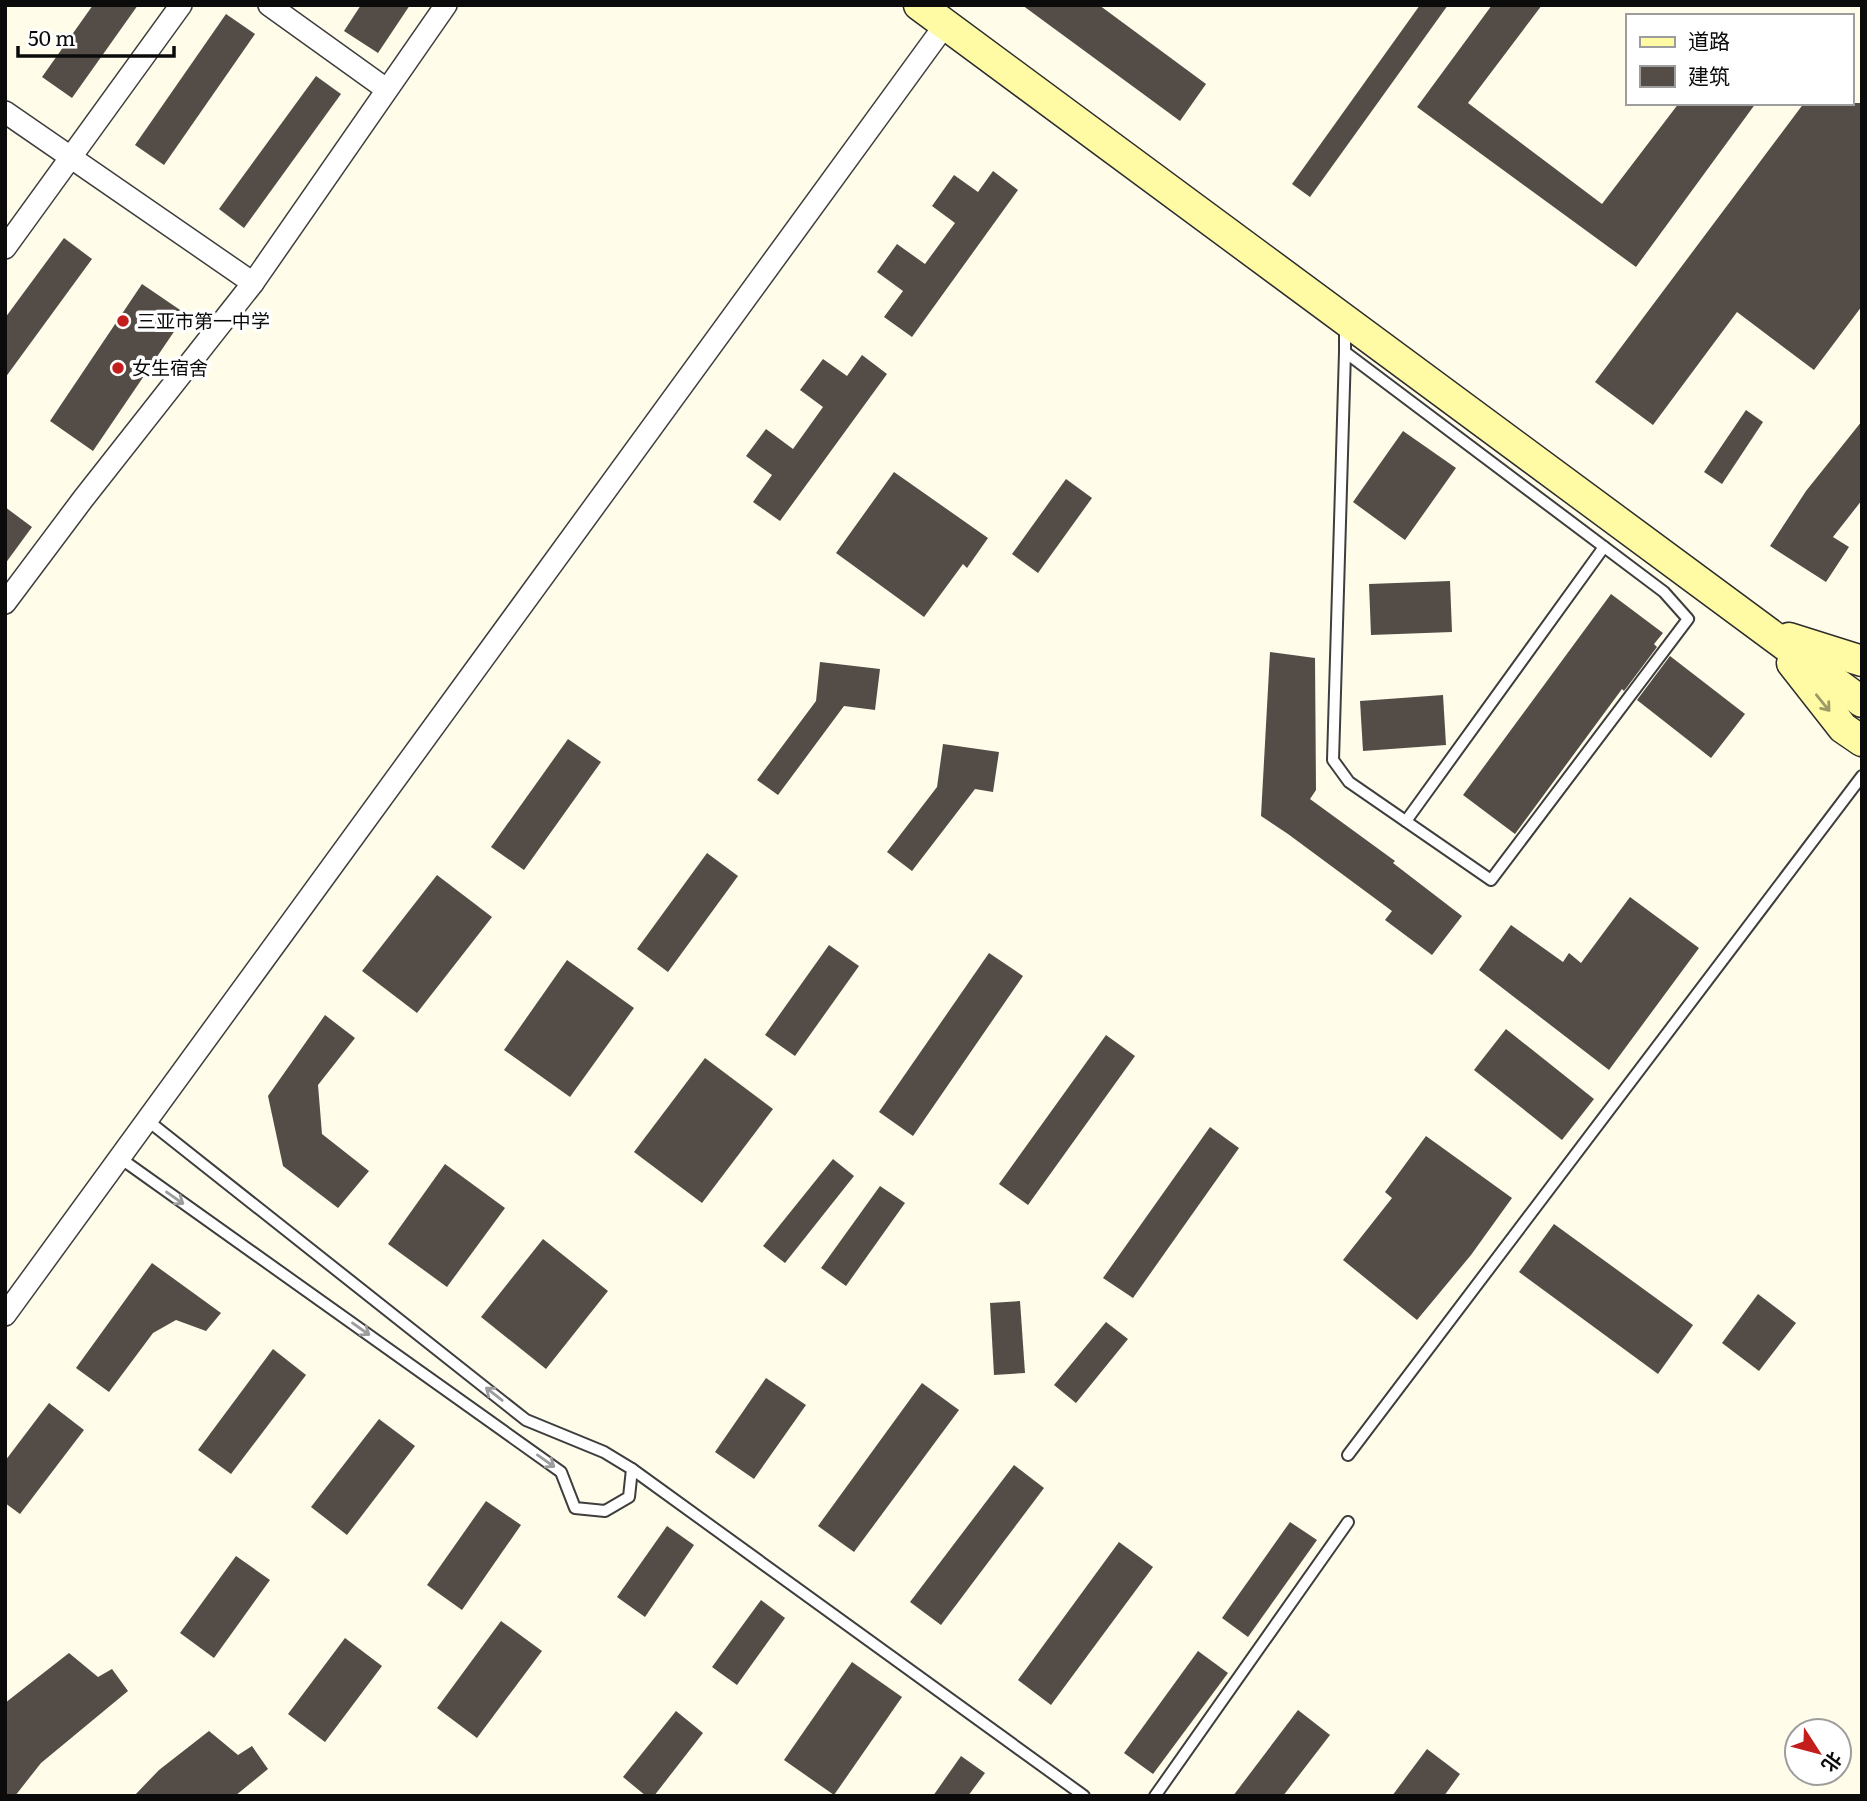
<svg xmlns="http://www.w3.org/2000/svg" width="1867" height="1801" font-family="Literata,'Noto Sans SC',serif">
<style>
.building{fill:#544d47}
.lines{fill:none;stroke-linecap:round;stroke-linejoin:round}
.lane-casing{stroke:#3e3e3e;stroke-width:14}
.street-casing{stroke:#3e3e3e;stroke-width:24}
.secondary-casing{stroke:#2d2d2d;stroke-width:33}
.lane{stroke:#fff;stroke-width:10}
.street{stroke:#fff;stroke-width:21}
.secondary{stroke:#fffaa4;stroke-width:30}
.oneway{stroke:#9d9a67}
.oneway2{stroke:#9d9d9d}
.poi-dot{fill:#c31e1c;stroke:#fff;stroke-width:2.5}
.labels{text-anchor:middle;stroke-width:7;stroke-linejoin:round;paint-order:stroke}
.poi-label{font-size:19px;fill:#0b0b0b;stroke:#fff;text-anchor:start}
</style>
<rect width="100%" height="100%" fill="#fffce9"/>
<g class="building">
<polygon points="93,5 138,5 72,98 42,77"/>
<polygon points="361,5 410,5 378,53 344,31"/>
<polygon points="1022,5 1099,5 1206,84 1180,121"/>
<polygon points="1420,5 1448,5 1310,197 1292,184"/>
<polygon points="1492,5 1542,5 1468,103 1602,204 1679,103 1756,103 1636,267 1417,107"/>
<polygon points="226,14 255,34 164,165 135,145"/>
<polygon points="316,76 341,94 244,228 219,209"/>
<polygon points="1804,103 1862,103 1862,306 1814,370 1737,312 1653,425 1595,382"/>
<polygon points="993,171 1018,190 912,337 884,317 903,291 877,272 897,244 925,264 955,223 932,206 954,175 978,192"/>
<polygon points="64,238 92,259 5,378 5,318"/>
<polygon points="142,284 186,314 93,451 50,421"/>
<polygon points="862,355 887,374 780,521 753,502 772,475 746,456 766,429 793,449 823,407 800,390 823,359 847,376"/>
<polygon points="1746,410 1763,422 1722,484 1704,472"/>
<polygon points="1862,421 1862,500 1833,537 1849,547 1826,582 1770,546 1806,491"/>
<polygon points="1403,431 1456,468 1405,540 1353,502"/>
<polygon points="894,472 988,538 967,568 963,564 924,617 836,553"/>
<polygon points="1066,479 1092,498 1038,573 1012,554"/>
<polygon points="5,507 32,527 5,564"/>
<polygon points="1450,581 1452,632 1371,635 1369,584"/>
<polygon points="1611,594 1663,633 1654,644 1657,647 1624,691 1622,689 1515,834 1463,795"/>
<polygon points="1270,652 1315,658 1316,790 1310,799 1395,861 1393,863 1462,916 1432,955 1385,920 1392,911 1288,834 1261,816"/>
<polygon points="1670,656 1745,714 1711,758 1637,700"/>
<polygon points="820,662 880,669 875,710 844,706 778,795 757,780 816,701"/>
<polygon points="1443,695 1446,745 1363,751 1360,701"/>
<polygon points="568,739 601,762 524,870 491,847"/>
<polygon points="943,744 999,752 993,792 975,789 912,871 887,852 937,787"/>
<polygon points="707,853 738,876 668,972 637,949"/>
<polygon points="437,875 492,917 417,1013 362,971"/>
<polygon points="1630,897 1699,948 1609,1070 1479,970 1511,925 1563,962 1569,953 1581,963"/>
<polygon points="829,945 859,966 795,1056 765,1035"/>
<polygon points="989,953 1023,976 913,1136 879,1112"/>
<polygon points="567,960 634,1008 570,1097 504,1050"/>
<polygon points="325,1015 355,1038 318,1085 322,1134 369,1171 338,1208 283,1166 268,1096"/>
<polygon points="1506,1029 1594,1099 1562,1140 1474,1070"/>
<polygon points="1106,1035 1135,1056 1028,1205 999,1184"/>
<polygon points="705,1058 773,1109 702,1203 634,1152"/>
<polygon points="1210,1127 1239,1148 1133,1298 1103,1278"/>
<polygon points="1426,1136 1512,1198 1471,1255 1417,1320 1343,1260 1392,1198 1385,1192"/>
<polygon points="833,1159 854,1176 785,1263 763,1246"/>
<polygon points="445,1164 505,1208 447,1287 388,1244"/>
<polygon points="880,1186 905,1203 846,1286 821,1268"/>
<polygon points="1554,1224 1693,1325 1658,1374 1519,1272"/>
<polygon points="543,1239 608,1291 546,1369 481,1317"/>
<polygon points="152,1263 221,1313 206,1331 176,1320 153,1333 109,1392 76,1368"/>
<polygon points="1758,1294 1796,1323 1759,1371 1722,1343"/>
<polygon points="1020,1301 1025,1373 994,1375 990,1303"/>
<polygon points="1106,1322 1128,1339 1076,1403 1054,1385"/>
<polygon points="273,1349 306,1375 231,1474 198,1450"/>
<polygon points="766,1378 806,1405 754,1479 715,1452"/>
<polygon points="922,1383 959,1410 854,1552 818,1526"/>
<polygon points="49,1403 84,1430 20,1514 5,1503 5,1461"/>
<polygon points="379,1419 415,1446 347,1535 311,1507"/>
<polygon points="1014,1465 1044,1488 941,1625 910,1602"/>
<polygon points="486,1501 521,1525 462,1610 427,1585"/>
<polygon points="1290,1522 1317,1540 1248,1637 1222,1618"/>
<polygon points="667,1526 694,1545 645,1617 617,1597"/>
<polygon points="1119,1542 1153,1567 1051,1705 1018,1680"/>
<polygon points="236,1556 270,1580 214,1658 180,1633"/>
<polygon points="761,1600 785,1618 737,1685 712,1667"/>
<polygon points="501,1621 542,1651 477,1738 437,1708"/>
<polygon points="345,1638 382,1666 325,1742 288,1714"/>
<polygon points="1198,1651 1228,1673 1153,1774 1124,1753"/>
<polygon points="69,1653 98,1677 112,1669 128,1691 41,1763 15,1796 5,1796 5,1703"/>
<polygon points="852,1662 902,1697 834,1795 784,1760"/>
<polygon points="1298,1710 1330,1735 1283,1796 1233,1796"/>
<polygon points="676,1711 703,1733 654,1796 646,1796 623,1777"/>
<polygon points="209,1731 238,1755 252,1746 268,1769 235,1796 134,1796 159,1770"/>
<polygon points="1427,1749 1460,1774 1444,1796 1392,1796"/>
<polygon points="961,1756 985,1773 968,1796 933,1796"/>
</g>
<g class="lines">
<g class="lane-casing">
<g id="lane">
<polyline points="1345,352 1664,592 1688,619 1491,880 1349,782 1333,760 1345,352 1345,326"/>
<polyline points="1406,821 1604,547"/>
<polyline points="120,1158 561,1472 575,1508 605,1511 629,1497 632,1469 604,1452 526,1420 147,1120"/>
<polyline points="1348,1455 1862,776"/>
<polyline points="632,1469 1084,1796"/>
<polyline points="1155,1796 1348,1522"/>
</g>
</g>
<g class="street-casing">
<g id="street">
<polyline points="269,5 386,89"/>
<polyline points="5,112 253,283"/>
<polyline points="5,248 181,5"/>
<polyline points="5,603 83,499 253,283 446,5"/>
<polyline points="5,1315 945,25"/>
</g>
</g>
<g class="secondary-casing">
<g id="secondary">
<polyline points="919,5 1862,702"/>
<polyline points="1789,638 1862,661"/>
<polyline points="1792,663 1843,728 1862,741"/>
</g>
</g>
<use href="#lane" class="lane"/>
<use href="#street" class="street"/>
<use href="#secondary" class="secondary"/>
</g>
<defs><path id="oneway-shaft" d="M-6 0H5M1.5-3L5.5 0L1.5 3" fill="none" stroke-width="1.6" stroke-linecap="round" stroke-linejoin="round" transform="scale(1.75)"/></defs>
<use class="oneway" href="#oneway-shaft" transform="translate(1823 703) rotate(51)"/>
<g class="oneway2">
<use href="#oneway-shaft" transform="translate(175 1198) rotate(35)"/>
<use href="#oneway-shaft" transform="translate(361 1329) rotate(35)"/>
<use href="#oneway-shaft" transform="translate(494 1394) rotate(-142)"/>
<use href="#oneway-shaft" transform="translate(546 1461) rotate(35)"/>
</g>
<g class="poi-dot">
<circle cx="123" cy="321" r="7"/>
<circle cx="118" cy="368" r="7"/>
</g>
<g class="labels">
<g class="poi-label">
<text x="137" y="328">三亚市第一中学</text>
<text x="132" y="375">女生宿舍</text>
</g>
</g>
<rect width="1867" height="1801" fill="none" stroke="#0b0b0b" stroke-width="14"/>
<rect x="1626" y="14" width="228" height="91" fill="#ffffff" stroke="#9d9d9d" stroke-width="2"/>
<rect x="1640" y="37" width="35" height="10" fill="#fffaa4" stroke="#9d9d9d" stroke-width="2"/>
<text x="1688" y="49" font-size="21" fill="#0b0b0b">道路</text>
<rect x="1640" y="66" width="35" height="21" fill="#544d47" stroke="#9d9d9d" stroke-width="2"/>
<text x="1688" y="84" font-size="21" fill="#0b0b0b">建筑</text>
<g transform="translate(1818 1752) rotate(126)"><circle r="33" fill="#ffffff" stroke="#9d9d9d" stroke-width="2"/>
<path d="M0-5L12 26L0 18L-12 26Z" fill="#c31e1c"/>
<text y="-10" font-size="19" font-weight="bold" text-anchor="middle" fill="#0b0b0b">北</text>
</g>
<path d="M18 46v10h156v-10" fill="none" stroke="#0b0b0b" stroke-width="3.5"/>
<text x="28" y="46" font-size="21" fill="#0b0b0b" stroke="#ffffff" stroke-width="5" paint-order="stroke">50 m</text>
</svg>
